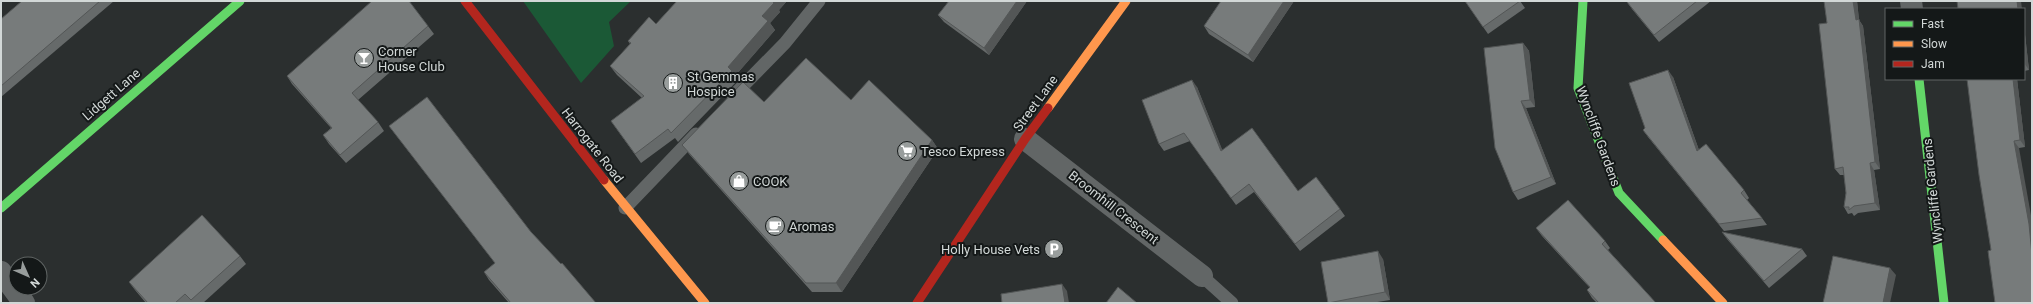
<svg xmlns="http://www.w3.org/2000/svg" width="2033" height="304" font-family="Roboto,sans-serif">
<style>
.green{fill:#1b5936}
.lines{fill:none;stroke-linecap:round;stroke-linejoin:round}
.lane{stroke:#626666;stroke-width:13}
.street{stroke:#626666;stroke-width:22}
.fast{stroke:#63d668;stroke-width:9}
.slow{stroke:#ff974d;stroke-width:9}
.jam{stroke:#b3261e;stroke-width:9}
.wall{fill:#666a6a}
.shaded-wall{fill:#535656}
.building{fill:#777b7b;stroke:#535656}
.labels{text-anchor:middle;stroke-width:4;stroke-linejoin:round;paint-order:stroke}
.poi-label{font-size:13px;fill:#d2d8d7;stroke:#141818;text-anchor:start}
.street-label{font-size:13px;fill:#d2d8d7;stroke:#141818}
</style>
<rect width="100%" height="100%" fill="#2b2f2f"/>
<polygon class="green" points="523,1 631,1 609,22 614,46 581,83"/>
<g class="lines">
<g class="lane">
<polyline points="733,96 785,43 819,1"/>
<polyline points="625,208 696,134"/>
<polyline points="1202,276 1232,303"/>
</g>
<g class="street">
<polyline points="1911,1 1912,9"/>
<polyline points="1025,139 1202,276"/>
<polyline points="1,272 24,303"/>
</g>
<g class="fast">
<polyline points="1583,1 1578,88 1619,193 1663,240"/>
<polyline points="1919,79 1944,303"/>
<polyline points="1,208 240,1"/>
</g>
<g class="slow">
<polyline points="1048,108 1126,1"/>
<polyline points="604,180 705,303"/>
<polyline points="1663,240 1723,303"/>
</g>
<g class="jam">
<polyline points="465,1 604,180"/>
<polyline points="917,303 1025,139 1048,108"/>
</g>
</g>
<g class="wall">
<polygon points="22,1 114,1 1,97 1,19"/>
<polygon points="677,1 787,1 779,10 780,12 770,23 775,30 735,76 738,80 678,142 675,138 641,163 611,121 642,98 617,75 610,66 630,44 628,41 656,24"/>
<polygon points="949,1 1027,1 989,55 944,22 938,15"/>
<polygon points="1221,1 1294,1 1253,62 1209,34 1204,26"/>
<polygon points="1465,1 1520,1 1525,8 1488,34"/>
<polygon points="1628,1 1711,1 1659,42 1632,9 1627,2"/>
<polygon points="1824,1 1857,1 1859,20 1863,26 1880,169 1874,170 1880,210 1858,213 1854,216 1852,213 1848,214 1844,207 1846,193 1844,175 1840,175 1835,169 1827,23"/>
<polygon points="428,26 434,34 358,100 378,122 384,131 346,163 329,144 323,135 331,128 292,84 287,76"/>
<polygon points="2024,26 2029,70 2024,71"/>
<polygon points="1523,43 1529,51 1535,107 1526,108 1556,184 1518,200 1513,192"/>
<polygon points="1673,77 1699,150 1744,190 1749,198 1747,200 1762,218 1767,225 1724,231 1648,137 1643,130 1645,128"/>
<polygon points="2017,79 2025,147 2019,148 1991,250"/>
<polygon points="1197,87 1222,150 1298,191 1340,209 1345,216 1300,251 1254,192 1236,205 1190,141 1164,151 1159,144"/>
<polygon points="851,100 932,140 938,149 842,292 812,292 689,154 682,145 764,102"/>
<polygon points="389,126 531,232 596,303 509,303 489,280 484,272 495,263"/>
<polygon points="1536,228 1605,241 1610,248 1608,250 1656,303 1597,303 1592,298 1587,290 1590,288 1542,236"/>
<polygon points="1722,232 1802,249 1807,256 1769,288 1727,239"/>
<polygon points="240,256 246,264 203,303 146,303 135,290 129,282"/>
<polygon points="1383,259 1390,300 1371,303 1328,303"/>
</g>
<g class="shaded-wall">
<polygon points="772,1 787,1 779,10 780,12 770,23 775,30 735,76 732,71 728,67"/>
<polygon points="1017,1 1027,1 989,55 984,48"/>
<polygon points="1284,1 1294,1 1253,62 1248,55"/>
<polygon points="1853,1 1857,1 1859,20 1863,26 1880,169 1875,162"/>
<polygon points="2017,1 2021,1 2022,9 2018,9"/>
<polygon points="2024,26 2029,70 2024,63"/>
<polygon points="1523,43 1529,51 1535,107 1530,100"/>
<polygon points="1668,70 1673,77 1702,159 1697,151"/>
<polygon points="2013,79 2017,79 2025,147 2020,140"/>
<polygon points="1192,80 1197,87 1226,159 1221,151"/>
<polygon points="1521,101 1526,108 1556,184 1551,177"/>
<polygon points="932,140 938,149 842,292 836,283"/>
<polygon points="2014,141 2019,148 2032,221 2032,255"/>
<polygon points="1870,163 1874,170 1880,210 1875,203"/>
<polygon points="1378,251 1383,259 1390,300 1385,292"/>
<polygon points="1890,268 1896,275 1890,303 1883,303"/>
<polygon points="1062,284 1067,291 1069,303 1065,303"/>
</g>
<g class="building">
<polygon points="22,1 100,1 1,86 1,19"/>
<polygon points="372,1 409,1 428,26 352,93 378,122 340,155 323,135 332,128 287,76"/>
<polygon points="677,1 772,1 774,3 762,16 768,21 728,67 732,71 671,133 668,129 635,154 611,121 644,96 610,66 631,43 628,41 649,17 656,24"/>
<polygon points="949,1 1017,1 984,48 938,15"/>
<polygon points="1221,1 1284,1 1248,55 1204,26"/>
<polygon points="1465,1 1520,1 1483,27"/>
<polygon points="1628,1 1697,1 1654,35 1627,2"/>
<polygon points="1824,1 1853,1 1856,20 1859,19 1875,162 1870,163 1875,203 1854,206 1849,210 1849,207 1844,207 1846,193 1843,167 1835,169 1819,24 1827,23"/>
<polygon points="1957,1 2017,1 2018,9 1958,9"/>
<polygon points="1523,43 1530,100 1521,101 1551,177 1513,192 1495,148 1484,48"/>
<polygon points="806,58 851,100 869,80 932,140 836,283 806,283 682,145 743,82 764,102"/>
<polygon points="1668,70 1697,151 1706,144 1744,190 1741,193 1762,218 1719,224 1643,130 1645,128 1629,83"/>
<polygon points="1967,79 2013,79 2020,140 2014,141 2029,224 2032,255 2032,303 1995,303 1988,251 1991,250 1979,175"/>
<polygon points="1192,80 1221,151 1252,128 1298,191 1316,177 1340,209 1295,244 1249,184 1231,198 1184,133 1159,144 1142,100"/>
<polygon points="427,97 531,232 561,264 562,263 596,303 511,303 484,272 495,263 389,126"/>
<polygon points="1568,200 1605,241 1602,244 1656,303 1599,303 1587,290 1590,287 1536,228"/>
<polygon points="202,215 240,256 191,300 185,294 175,303 148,303 129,282"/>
<polygon points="1722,232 1802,249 1764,281"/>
<polygon points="1378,251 1385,292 1328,303 1321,262"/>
<polygon points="1833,256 1890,268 1883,303 1823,303"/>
<polygon points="1062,284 1065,303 1002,303 1001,294"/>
<polygon points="1118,287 1137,303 1106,303"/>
</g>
<defs>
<g id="bar-disc" transform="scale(1)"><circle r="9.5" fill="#989d9c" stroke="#141818"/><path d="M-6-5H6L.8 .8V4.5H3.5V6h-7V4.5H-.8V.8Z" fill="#fff"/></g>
<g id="building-disc" transform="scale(1)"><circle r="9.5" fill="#989d9c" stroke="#141818"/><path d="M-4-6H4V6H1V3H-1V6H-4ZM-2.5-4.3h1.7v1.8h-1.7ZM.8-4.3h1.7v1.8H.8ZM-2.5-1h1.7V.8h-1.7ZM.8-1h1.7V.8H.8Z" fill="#fff"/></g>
<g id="supermarket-disc" transform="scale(1)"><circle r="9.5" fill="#989d9c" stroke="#141818"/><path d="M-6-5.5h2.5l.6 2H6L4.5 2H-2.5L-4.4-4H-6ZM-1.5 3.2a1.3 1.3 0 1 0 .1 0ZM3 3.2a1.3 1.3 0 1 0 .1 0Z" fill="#fff"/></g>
<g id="shop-disc" transform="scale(1)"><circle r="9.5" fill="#989d9c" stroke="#141818"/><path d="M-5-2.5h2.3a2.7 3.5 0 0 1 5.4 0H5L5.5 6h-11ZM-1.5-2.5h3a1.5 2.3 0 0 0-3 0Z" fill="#fff"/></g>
<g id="cafe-disc" transform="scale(1)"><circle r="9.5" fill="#989d9c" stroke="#141818"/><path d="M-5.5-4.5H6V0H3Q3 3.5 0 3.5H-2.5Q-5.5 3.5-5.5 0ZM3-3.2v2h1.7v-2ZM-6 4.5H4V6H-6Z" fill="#fff"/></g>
<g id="parking-disc" transform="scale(1)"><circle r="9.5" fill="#989d9c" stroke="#141818"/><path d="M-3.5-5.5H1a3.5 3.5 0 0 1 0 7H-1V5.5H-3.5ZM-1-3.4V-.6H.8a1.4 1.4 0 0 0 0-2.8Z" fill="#fff"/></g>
</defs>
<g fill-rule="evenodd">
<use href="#bar-disc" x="364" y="58"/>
<use href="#building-disc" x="673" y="83"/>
<use href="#supermarket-disc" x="907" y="151"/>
<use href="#shop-disc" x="739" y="181"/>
<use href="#cafe-disc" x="775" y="226"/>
<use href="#parking-disc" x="1054" y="249"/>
</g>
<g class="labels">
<g class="poi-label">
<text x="378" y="56">Corner<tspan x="378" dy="15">House Club</tspan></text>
<text x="687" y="81">St Gemmas<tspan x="687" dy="15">Hospice</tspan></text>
<text x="921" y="156">Tesco Express</text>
<text x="753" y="186">COOK</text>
<text x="789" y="231">Aromas</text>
<text x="1040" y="254" text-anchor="end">Holly House Vets</text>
</g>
<g class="street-label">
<text transform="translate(111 94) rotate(-41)" y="5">Lidgett Lane</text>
<text transform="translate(1035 103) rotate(-54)" y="5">Street Lane</text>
<text transform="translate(1599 136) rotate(70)" y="5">Wyncliffe Gardens</text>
<text transform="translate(593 145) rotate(52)" y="5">Harrogate Road</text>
<text transform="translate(1932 191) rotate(-96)" y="5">Wyncliffe Gardens</text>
<text transform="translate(1114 207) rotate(38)" y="5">Broomhill Crescent</text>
</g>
</g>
<rect width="2033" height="304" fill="none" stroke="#d2d8d7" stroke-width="4"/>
<rect x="1885" y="8" width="140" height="72" fill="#141818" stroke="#606564"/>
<rect x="1893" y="21" width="20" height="6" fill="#63d668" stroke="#606564"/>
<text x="1921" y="28" font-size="12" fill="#d2d8d7">Fast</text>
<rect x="1893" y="41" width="20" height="6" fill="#ff974d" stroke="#606564"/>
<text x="1921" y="48" font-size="12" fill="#d2d8d7">Slow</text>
<rect x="1893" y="61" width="20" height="6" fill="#b3261e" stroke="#606564"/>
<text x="1921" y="68" font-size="12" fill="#d2d8d7">Jam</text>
<g transform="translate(28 276) rotate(135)"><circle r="19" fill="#141818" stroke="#606564"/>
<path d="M0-3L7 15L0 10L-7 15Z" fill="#989d9c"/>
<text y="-6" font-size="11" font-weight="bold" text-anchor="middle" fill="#d2d8d7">N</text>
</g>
</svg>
